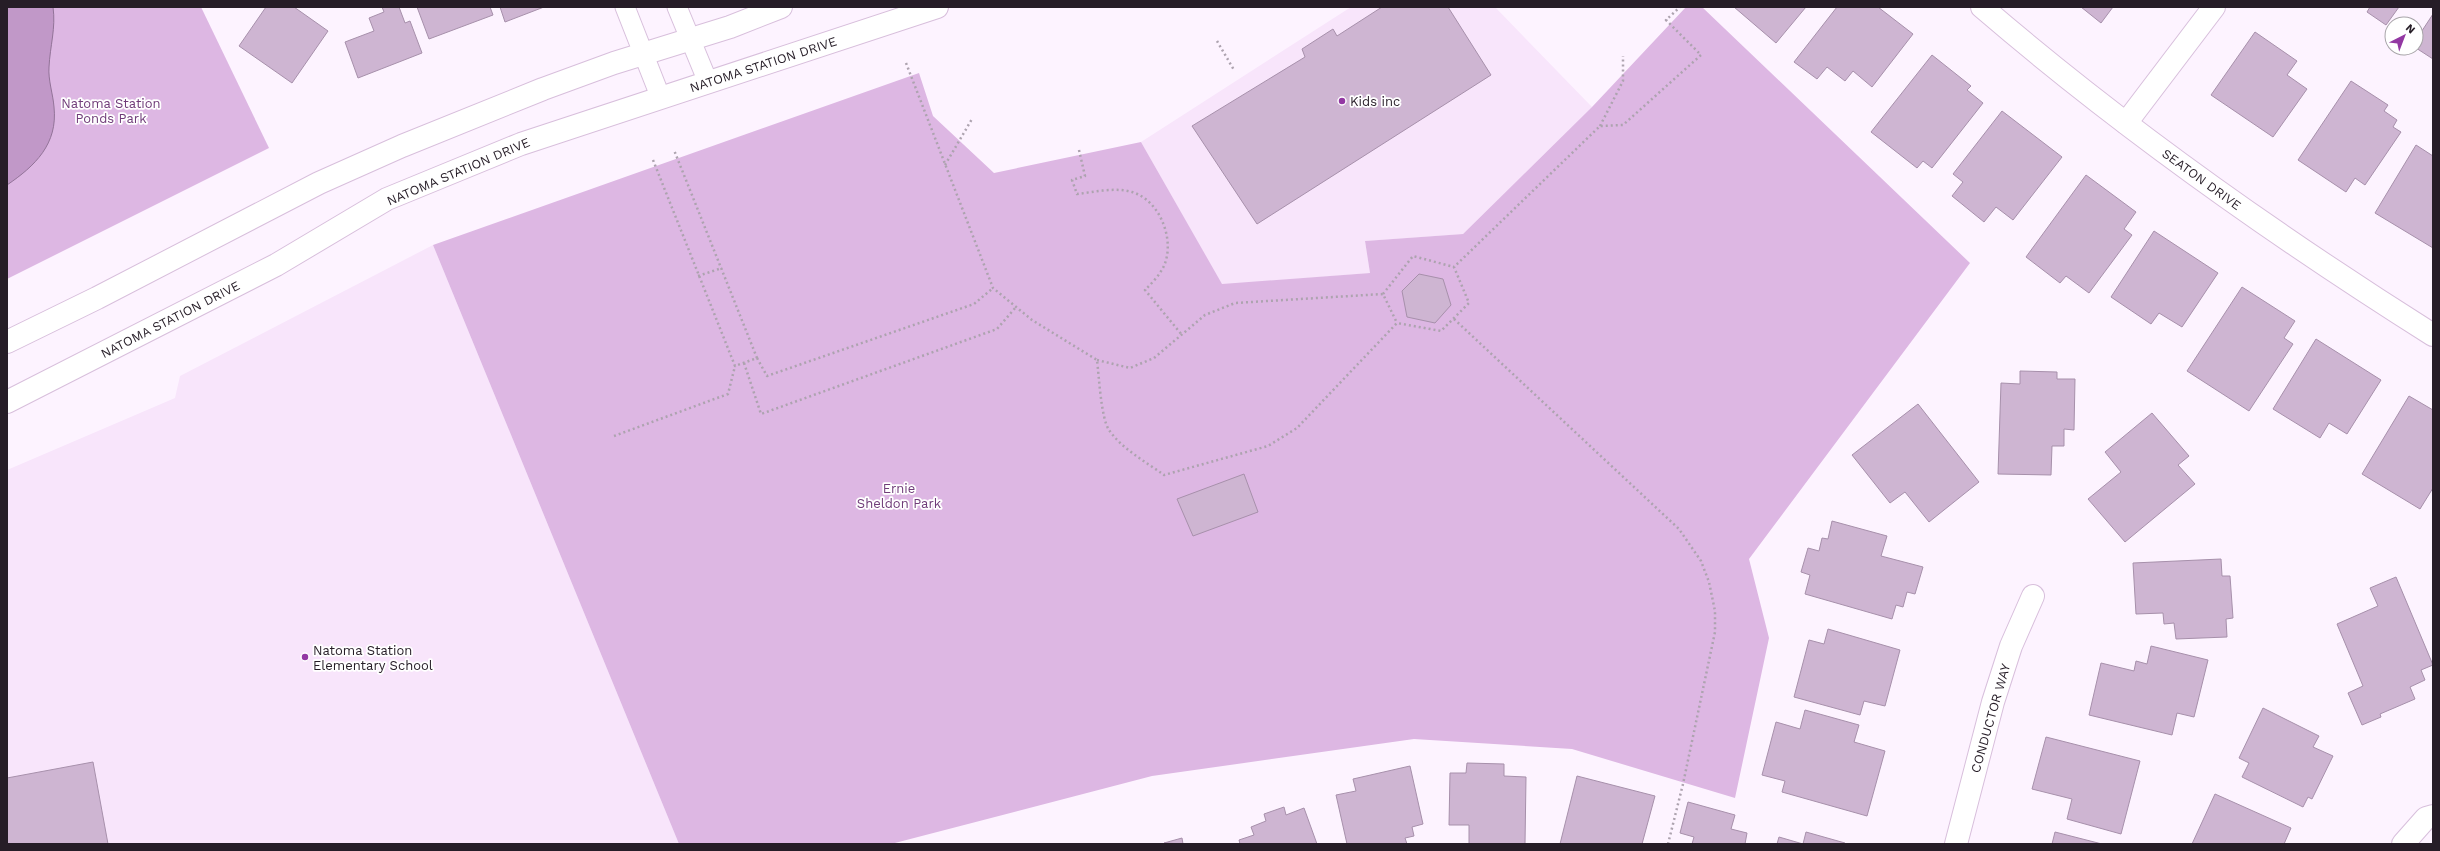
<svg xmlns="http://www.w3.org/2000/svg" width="2440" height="851" font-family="'Work Sans',sans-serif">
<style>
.built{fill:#f8e5fb}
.green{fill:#ddb7e3}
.water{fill:#c198c8;stroke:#927398}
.building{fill:#ceb5d2;stroke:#a790ab}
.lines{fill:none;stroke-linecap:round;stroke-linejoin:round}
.service-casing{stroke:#d8bfdc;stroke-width:21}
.minor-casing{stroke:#d8bfdc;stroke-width:24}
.tertiary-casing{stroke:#d8bfdc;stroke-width:24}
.path{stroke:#ada3af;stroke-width:2.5;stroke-dasharray:2 3;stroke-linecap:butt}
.service{stroke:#fff;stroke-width:19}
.minor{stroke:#fff;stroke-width:22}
.tertiary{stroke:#fff;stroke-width:22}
.poi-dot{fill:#9338a3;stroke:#fff;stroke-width:1.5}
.labels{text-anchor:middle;stroke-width:3.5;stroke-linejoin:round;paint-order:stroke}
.street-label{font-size:13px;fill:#261d27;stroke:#fff}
.poi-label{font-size:13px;fill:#261d27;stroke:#fff;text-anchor:start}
.park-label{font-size:13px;fill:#703c79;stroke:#fff}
</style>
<rect width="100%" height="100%" fill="#fdf3ff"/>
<g class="built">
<polygon points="1351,7 1495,7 1592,107 1463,234 1365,241 1370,273 1222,285 1141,142"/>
<polygon points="433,245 679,844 7,844 7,470 175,398 180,376"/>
</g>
<g class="green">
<polygon points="7,7 201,7 269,148 7,279"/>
<polygon points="1686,7 1702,7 1970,263 1749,559 1769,638 1735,798 1572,749 1414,739 1152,776 891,844 679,844 433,245 919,73 933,116 994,173 1141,142 1222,284 1370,273 1365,241 1463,234 1592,107"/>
</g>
<path class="water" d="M 7,7 L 53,7 C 56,28 50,46 49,67 C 48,80 53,94 54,107 C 58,144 35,166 7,185 Z"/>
<g class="building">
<polygon points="266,7 294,7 328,31 292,83 239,46"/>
<polygon points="382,7 399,7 405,23 410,21 422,53 358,78 345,42 374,31 369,18 384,12"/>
<polygon points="417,7 490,7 493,15 429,39"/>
<polygon points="500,7 544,7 505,22"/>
<polygon points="1382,7 1448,7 1491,75 1257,224 1192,126 1305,57 1302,49 1333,29 1337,36"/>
<polygon points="1734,7 1806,7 1776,43"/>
<polygon points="1837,7 1878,7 1913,34 1872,87 1853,71 1845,81 1827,67 1817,79 1794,62"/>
<polygon points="2081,7 2113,7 2101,23"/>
<polygon points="2370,7 2399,7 2386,25 2367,12"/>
<polygon points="2433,14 2433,59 2416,48 2416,40"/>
<polygon points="2255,32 2297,61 2287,75 2307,89 2273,137 2211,95"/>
<polygon points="1932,55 1971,86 1967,90 1983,103 1932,168 1923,161 1917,168 1871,132"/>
<polygon points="2351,81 2388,105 2384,111 2397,120 2393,127 2401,132 2365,185 2355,178 2346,192 2298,160"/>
<polygon points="2002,111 2062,157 2013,220 1996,207 1984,222 1952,196 1963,182 1953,174"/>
<polygon points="2416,145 2433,156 2433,248 2375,213"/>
<polygon points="2086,175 2136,212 2124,229 2132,235 2089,293 2066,276 2060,283 2026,257"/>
<polygon points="2154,231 2218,273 2182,327 2159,313 2151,324 2111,297"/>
<polygon points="1419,274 1443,279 1451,305 1435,323 1407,317 1402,291"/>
<polygon points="2242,287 2295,321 2284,338 2293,344 2249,411 2187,371"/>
<polygon points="2316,339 2381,380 2347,434 2329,423 2320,438 2273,409"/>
<polygon points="2020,371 2057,372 2057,379 2075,379 2074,430 2064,429 2064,446 2052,446 2051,475 1998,474 2001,383 2020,384"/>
<polygon points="2409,396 2433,410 2433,488 2420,509 2362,474"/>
<polygon points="1918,404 1979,482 1929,522 1905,492 1890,503 1852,455"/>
<polygon points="2152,413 2189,456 2178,465 2195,484 2125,542 2088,499 2121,472 2105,452"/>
<polygon points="1244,474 1258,512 1193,536 1177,499"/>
<polygon points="1832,521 1887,536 1881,556 1923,567 1915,594 1907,592 1903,607 1896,605 1892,619 1805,594 1810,575 1801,572 1808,548 1819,551 1822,538 1828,539"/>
<polygon points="2221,559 2222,576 2230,576 2233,618 2226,619 2227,637 2176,639 2174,623 2164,624 2163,613 2136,614 2133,563"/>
<polygon points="2396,577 2433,665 2421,670 2425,680 2410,687 2415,699 2380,714 2381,717 2362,725 2348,693 2363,686 2337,624 2378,606 2370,588"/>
<polygon points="1828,629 1900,650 1885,706 1864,701 1860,715 1794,697 1809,640 1824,644"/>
<polygon points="2151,646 2208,660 2194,717 2177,713 2172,735 2089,715 2101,663 2134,671 2136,661 2147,664"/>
<polygon points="2263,708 2319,736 2313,747 2333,756 2312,799 2308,797 2303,807 2242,777 2249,763 2239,758"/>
<polygon points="1805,710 1859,725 1854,742 1885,751 1867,816 1782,792 1785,781 1762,775 1776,722 1800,729"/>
<polygon points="2046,737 2140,761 2121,834 2067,819 2072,799 2032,789"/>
<polygon points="93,762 108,844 7,844 7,778"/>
<polygon points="1467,763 1504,764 1504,776 1526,777 1525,844 1469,844 1469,825 1449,825 1450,773 1466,773"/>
<polygon points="1410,766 1423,824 1412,827 1414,836 1405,838 1407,844 1347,844 1336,795 1356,791 1353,779"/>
<polygon points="1577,776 1655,796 1642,844 1560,844"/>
<polygon points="2215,794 2291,828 2284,844 2192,844"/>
<polygon points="1688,802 1735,815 1731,829 1747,833 1745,844 1692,844 1694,837 1680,833"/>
<polygon points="1284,807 1286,815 1304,808 1317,844 1240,844 1239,840 1254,835 1251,827 1266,821 1264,814"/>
<polygon points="1806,832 1845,843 1845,844 1777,844 1779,837 1803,844"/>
<polygon points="2055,832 2102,844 2052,844"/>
<polygon points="1182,838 1183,844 1164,843"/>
</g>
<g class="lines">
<g class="service-casing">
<g id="service">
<polyline points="625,7 660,96"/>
<polyline points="677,7 708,82"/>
</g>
</g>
<g class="minor-casing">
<g id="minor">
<path d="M 1982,7 C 2123,128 2276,236 2433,335"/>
<polyline points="2126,123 2214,7"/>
<polyline points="1956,844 1993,702 2011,646 2033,596"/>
<polyline points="2403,844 2426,818 2433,816"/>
</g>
</g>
<g class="tertiary-casing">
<g id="tertiary">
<polyline points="7,342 97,298 319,183 402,146 543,89 614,63 730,27 781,7"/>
<polyline points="7,402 276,265 387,199 521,144 937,7"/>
</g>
</g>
<g class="path">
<polyline points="1217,41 1234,70"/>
<path d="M 906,63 L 993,288 L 1032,320 L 1097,360 C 1099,376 1101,418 1109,430 C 1122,449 1146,462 1164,475 L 1268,446 L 1297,428 L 1397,323 L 1441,331 L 1469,303 L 1454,267 L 1600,126 L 1623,125 L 1701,55 L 1666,20 L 1680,7"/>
<polyline points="1600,126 1623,81 1623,56"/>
<path d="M 1079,150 L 1085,176 L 1072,180 L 1077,194 C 1094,192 1115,187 1132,192 C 1159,200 1173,236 1166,260 C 1163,272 1153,282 1145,290 L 1182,335"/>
<polyline points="653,160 735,366 757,358 674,150"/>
<polyline points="945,165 972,119"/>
<polyline points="698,276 722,268"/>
<polyline points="1383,294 1413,256 1454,267"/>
<polyline points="1454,319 1679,529 1701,561 1709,582 1715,611 1715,632 1683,784 1668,844"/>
<polyline points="757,358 767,376 974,304 993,288"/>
<polyline points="1097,360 1130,368 1154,358 1205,315 1235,303 1383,294 1397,323"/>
<polyline points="744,363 761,414 997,329 1016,307"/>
<polyline points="614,436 728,394 735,366"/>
</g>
<use href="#service" class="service"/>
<use href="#minor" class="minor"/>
<use href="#tertiary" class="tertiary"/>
</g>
<g class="poi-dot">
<circle cx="1342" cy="101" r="4"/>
<circle cx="305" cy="657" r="4"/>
</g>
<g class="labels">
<g class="street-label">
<text transform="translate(763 64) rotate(-18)" y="5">NATOMA STATION DRIVE</text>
<text transform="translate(458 171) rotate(-23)" y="5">NATOMA STATION DRIVE</text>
<text transform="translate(2202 179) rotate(36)" y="5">SEATON DRIVE</text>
<text transform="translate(170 319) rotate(-27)" y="5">NATOMA STATION DRIVE</text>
<text transform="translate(1990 718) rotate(-74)" y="5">CONDUCTOR WAY</text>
</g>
<g class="poi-label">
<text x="1350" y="106">Kids inc</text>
<text x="313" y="655">Natoma Station<tspan x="313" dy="15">Elementary School</tspan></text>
</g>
<g class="park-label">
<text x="111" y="108">Natoma Station<tspan x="111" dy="15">Ponds Park</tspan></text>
<text x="899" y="493">Ernie<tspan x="899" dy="15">Sheldon Park</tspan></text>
</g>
</g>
<rect width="2440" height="851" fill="none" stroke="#261d27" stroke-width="16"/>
<g transform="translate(2404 36) rotate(42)"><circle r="19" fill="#ffffff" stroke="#a8a5a9"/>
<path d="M0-3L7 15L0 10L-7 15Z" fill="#9338a3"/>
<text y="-6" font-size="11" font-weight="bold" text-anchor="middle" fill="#261d27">N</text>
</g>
</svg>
